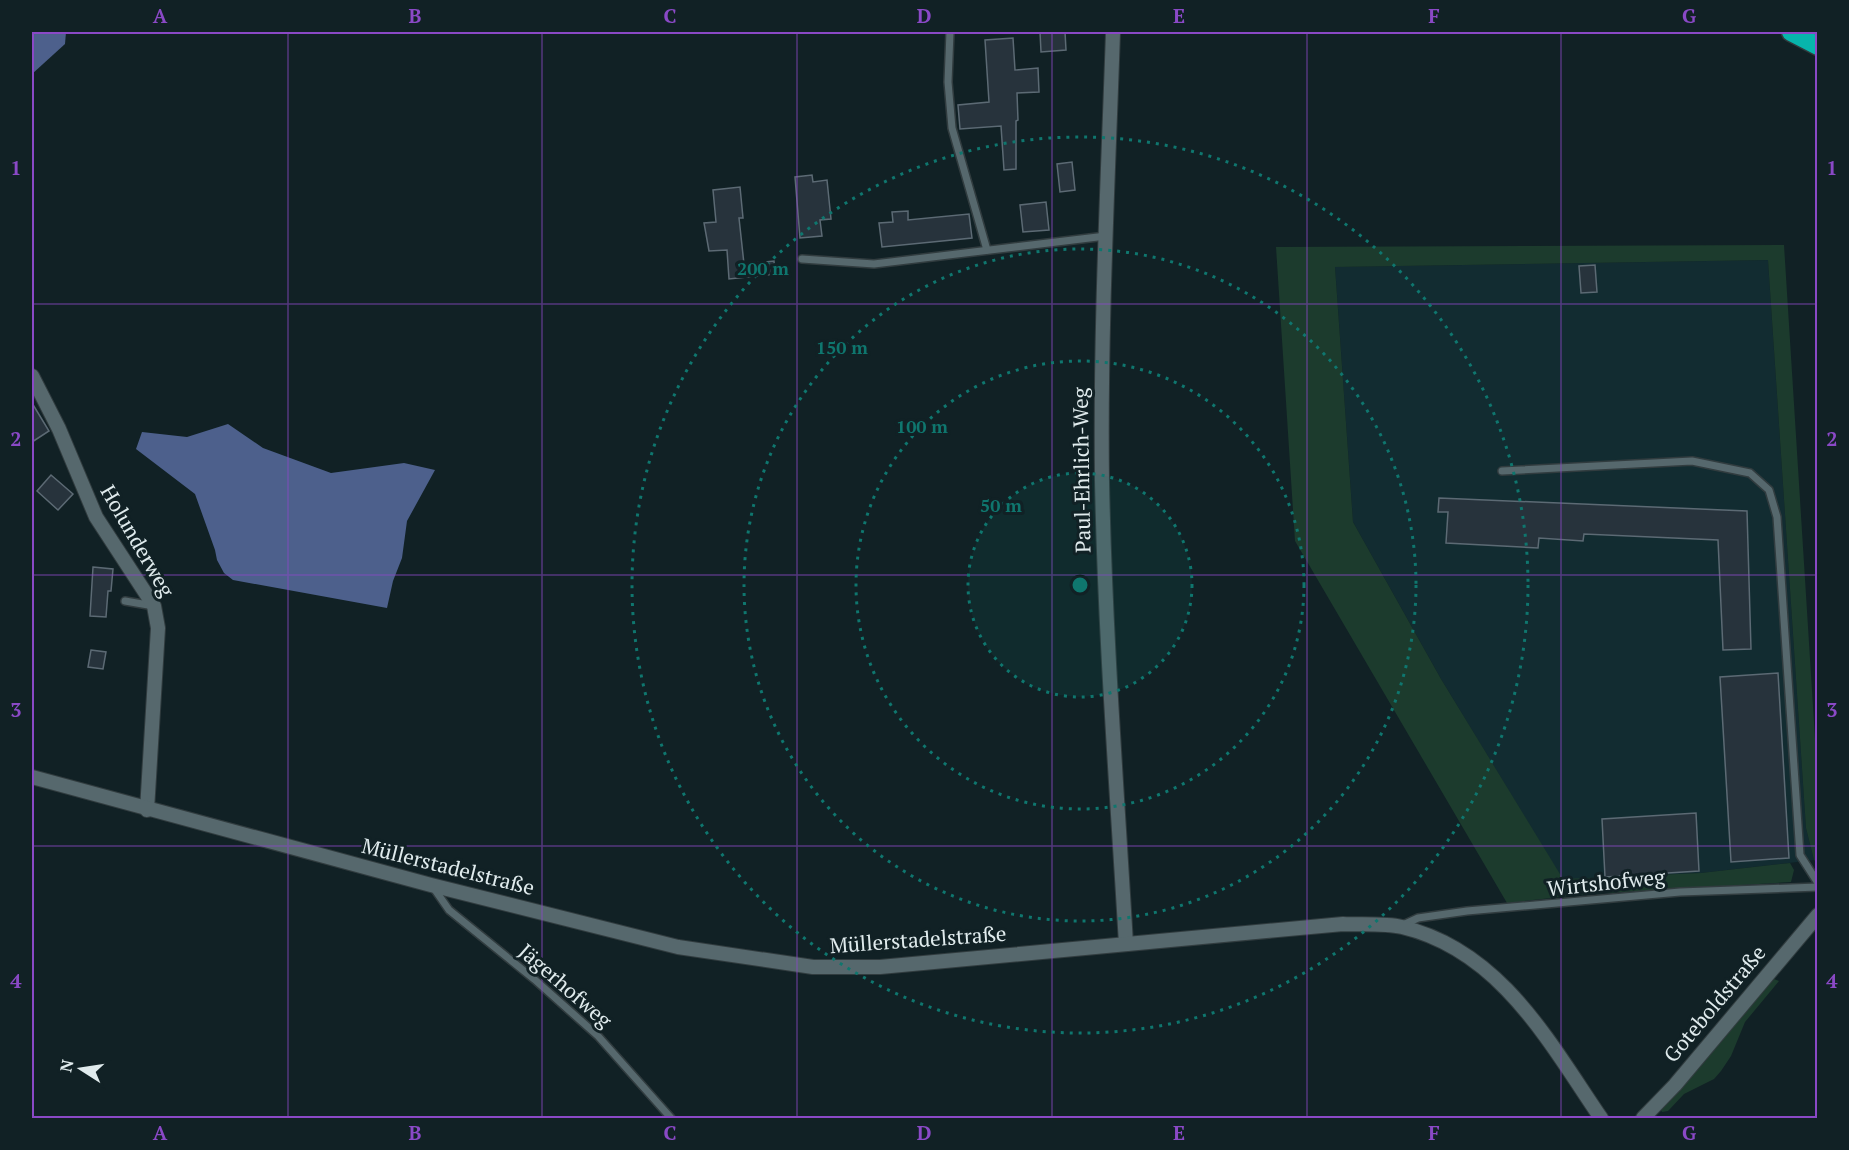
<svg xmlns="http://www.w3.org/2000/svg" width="1849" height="1150" font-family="'PT Serif',serif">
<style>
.built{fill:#122c31}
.green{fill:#1c3b2d}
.water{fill:#4d608c}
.building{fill:#27333c;stroke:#5c6a74;stroke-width:1.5}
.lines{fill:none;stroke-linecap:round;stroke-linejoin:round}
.lane-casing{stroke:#313c3f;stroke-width:10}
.street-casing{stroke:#313c3f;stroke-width:16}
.highway-casing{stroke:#313c3f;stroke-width:21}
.lane{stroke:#56686d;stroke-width:7}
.street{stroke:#56686d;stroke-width:14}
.highway{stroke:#07b5ac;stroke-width:18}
.grid{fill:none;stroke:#8a49c6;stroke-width:1.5;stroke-opacity:0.55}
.ring{fill:none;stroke:#0f766e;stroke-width:3;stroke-dasharray:3 6}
.labels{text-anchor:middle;stroke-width:6;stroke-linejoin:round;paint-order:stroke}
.street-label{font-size:21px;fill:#e0ebed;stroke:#112125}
.centre{fill:#0f766e;stroke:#112125;stroke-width:3}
.ring-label{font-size:18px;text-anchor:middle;font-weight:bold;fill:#0f766e;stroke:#112125;stroke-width:6;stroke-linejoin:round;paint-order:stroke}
.neatline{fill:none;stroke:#8a49c6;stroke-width:2}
.grid-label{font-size:20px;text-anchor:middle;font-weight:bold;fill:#8a49c6}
</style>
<rect width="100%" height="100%" fill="#112125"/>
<polygon class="built" points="1768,260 1806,828 1814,860 1701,873 1563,880 1441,679 1353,522 1335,267"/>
<g class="green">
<polygon points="1784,245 1817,770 1817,862 1814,860 1806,828 1768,260 1335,267 1353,522 1441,679 1563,879 1701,873 1790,863 1794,870 1791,882 1588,894 1507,903 1295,541 1276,247"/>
<polygon points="1774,979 1779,981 1745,1022 1731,1056 1721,1071 1714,1079 1684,1094 1668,1111 1662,1112 1661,1110"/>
</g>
<g class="water">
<polygon points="32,32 66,32 65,44 32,74"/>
<polygon points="228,424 263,448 331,473 404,463 435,470 407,521 402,558 393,581 387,608 233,580 224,573 217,560 215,550 195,494 136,449 142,432 187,437"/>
</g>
<g class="building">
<polygon points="1040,32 1065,32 1066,50 1041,52"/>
<polygon points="1013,38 1015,70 1038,68 1039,92 1017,93 1018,120 1016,121 1016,169 1004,170 1001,126 960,129 958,105 989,102 985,40"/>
<polygon points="1072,162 1075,190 1060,192 1057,164"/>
<polygon points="812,175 813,182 827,180 831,219 820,220 822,236 800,238 795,177"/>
<polygon points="740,187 743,218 739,218 744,264 774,261 775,274 729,279 727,250 709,251 704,223 716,222 713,190"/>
<polygon points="1046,202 1049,230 1023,232 1020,205"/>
<polygon points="908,211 908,220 969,214 972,238 882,247 879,223 893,222 892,212"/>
<polygon points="1595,265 1597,292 1581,293 1579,266"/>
<polygon points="32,403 49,431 32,442"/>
<polygon points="51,475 73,494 58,510 37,491"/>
<polygon points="1439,498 1747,511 1751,649 1723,650 1718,540 1584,534 1583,541 1539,538 1538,548 1446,543 1448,512 1438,512"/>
<polygon points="93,567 113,569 111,591 108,591 106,617 90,616"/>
<polygon points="91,650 106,652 103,669 88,667"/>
<polygon points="1778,673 1789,858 1731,862 1720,677"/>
<polygon points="1696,813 1699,871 1605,877 1602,819"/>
</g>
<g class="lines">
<g class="lane-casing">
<g id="lane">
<polyline points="950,32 948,82 952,128 987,250"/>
<polyline points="802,259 874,264 1106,236"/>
<polyline points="1502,471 1692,461 1750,473 1769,490 1777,517 1800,855 1818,883"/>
<polyline points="125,601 154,606"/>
<polyline points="433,887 449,910 534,979 598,1036 671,1118"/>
<polyline points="1403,925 1418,918 1467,911 1680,892 1818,887"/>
</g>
</g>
<g class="street-casing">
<g id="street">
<path d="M 1113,32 C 1108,181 1100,331 1102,481 C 1105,635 1117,790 1126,944"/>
<polyline points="32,376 59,429 96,517 154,606 158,628 147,810"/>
<path d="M 32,777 L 431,885 L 678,947 L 813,967 L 880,967 L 1343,924 C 1362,925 1384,923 1402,927 C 1500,950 1549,1042 1601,1118"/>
<polyline points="1643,1118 1675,1085 1818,915"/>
</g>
</g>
<g class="highway-casing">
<polyline id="highway" points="1791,32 1818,46"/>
</g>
<use href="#lane" class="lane"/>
<use href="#street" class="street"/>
<use href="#highway" class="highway"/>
</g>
<path class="grid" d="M 288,32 L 288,1118M 542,32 L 542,1118M 797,32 L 797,1118M 1052,32 L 1052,1118M 1307,32 L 1307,1118M 1561,32 L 1561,1118M 32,304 L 1818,304M 32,575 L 1818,575M 32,846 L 1818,846"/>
<circle cx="1080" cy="585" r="112" fill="#0f766e" fill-opacity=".12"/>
<g class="ring">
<circle cx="1080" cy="585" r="112"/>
<circle cx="1080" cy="585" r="224"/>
<circle cx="1080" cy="585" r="336"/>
<circle cx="1080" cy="585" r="448"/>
</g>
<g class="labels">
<g class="street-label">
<text transform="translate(1082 470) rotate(-91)" y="7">Paul-Ehrlich-Weg</text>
<text transform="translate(137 541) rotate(60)" y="7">Holunderweg</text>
<text transform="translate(448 867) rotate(14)" y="7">Müllerstadelstraße</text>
<text transform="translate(1606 883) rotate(-6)" y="7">Wirtshofweg</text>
<text transform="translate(918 940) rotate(-4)" y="7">Müllerstadelstraße</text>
<text transform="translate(565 986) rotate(41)" y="7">Jägerhofweg</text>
<text transform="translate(1715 1004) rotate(-50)" y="7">Goteboldstraße</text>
</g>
</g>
<circle cx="1080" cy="585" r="9" class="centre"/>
<g class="ring-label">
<text x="763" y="275">200 m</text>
<text x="842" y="354">150 m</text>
<text x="922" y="433">100 m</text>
<text x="1001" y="512">50 m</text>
</g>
<rect width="1849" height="1150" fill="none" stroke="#112125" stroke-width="66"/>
<g transform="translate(81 1069) rotate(282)" stroke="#112125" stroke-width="4.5" paint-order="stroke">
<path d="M0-4.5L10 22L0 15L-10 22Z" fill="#e0ebed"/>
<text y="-9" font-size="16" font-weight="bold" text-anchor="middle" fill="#e0ebed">N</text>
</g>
<rect x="33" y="33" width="1783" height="1084" class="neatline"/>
<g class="grid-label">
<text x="160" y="23">A</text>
<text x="415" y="23">B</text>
<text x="670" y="23">C</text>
<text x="924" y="23">D</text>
<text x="1179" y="23">E</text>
<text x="1434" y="23">F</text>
<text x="1689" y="23">G</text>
<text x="16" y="175">1</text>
<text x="1832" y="175">1</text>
<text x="16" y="446">2</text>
<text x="1832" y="446">2</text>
<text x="16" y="717">3</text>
<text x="1832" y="717">3</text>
<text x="16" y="988">4</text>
<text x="1832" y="988">4</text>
<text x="160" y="1140">A</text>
<text x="415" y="1140">B</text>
<text x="670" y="1140">C</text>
<text x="924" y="1140">D</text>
<text x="1179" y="1140">E</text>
<text x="1434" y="1140">F</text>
<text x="1689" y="1140">G</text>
</g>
</svg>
